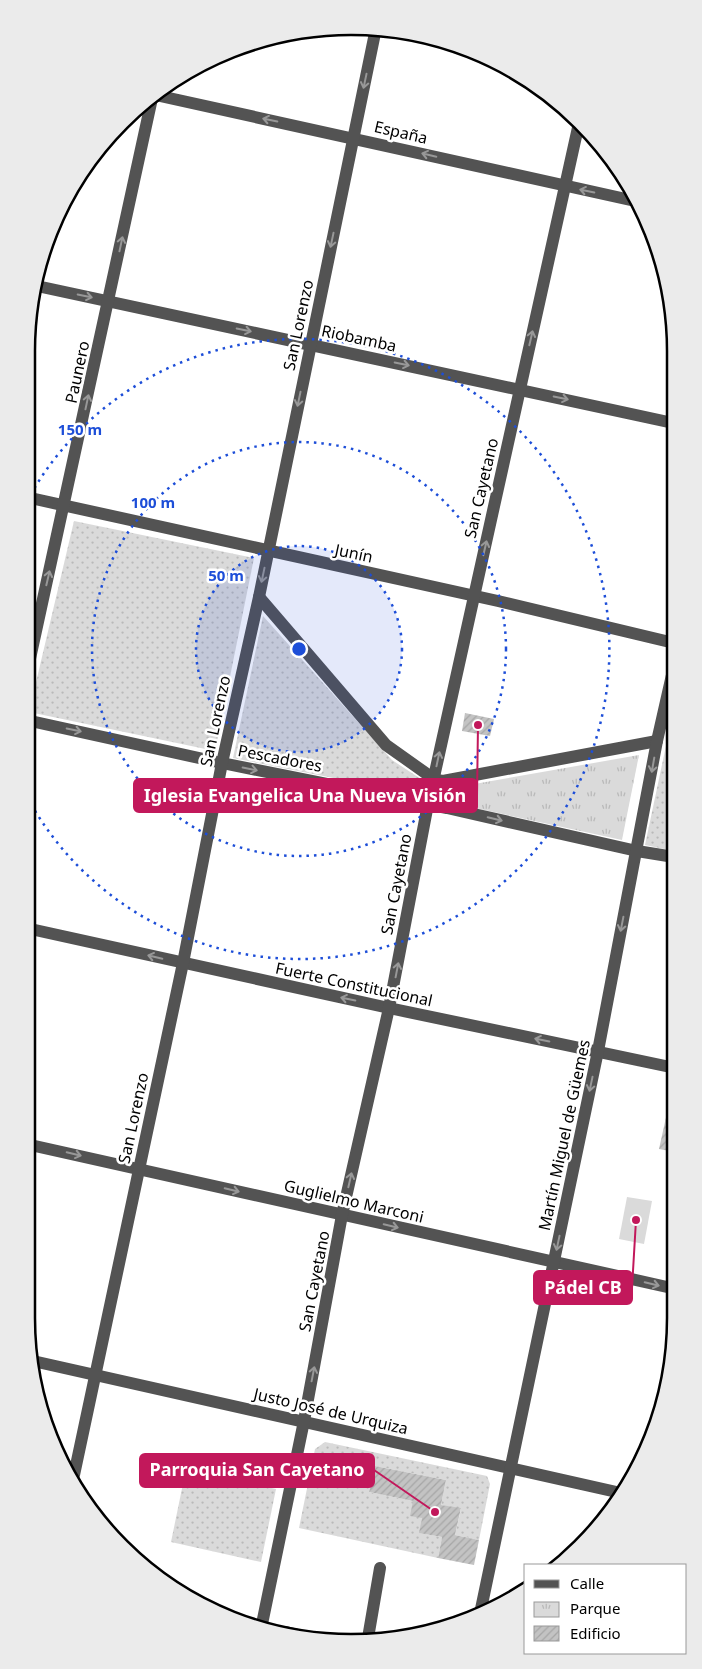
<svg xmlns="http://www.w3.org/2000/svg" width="702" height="1669" font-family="'Noto Sans',sans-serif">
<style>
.grass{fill:url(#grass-dots)}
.park{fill:url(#park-tufts)}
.pitch{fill:#dadada}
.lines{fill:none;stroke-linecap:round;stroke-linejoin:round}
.stream{stroke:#a1a1a1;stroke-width:4.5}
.building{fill:url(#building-hatch)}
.minor{stroke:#535353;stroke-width:12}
.oneway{stroke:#989898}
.ring{fill:none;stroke:#1d4ed8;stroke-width:2.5;stroke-dasharray:2.5 5}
.labels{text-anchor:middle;stroke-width:5;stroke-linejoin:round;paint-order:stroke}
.street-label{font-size:16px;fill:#000;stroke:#fff}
.rim{fill:none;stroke:#000;stroke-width:2.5}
.centre{fill:#1d4ed8;stroke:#fff;stroke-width:2.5}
.ring-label{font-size:15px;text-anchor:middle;font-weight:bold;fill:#1d4ed8;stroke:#fff;stroke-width:5;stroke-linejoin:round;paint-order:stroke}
.leader{fill:none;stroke:#c2185b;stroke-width:2}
.callout-dot{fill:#c2185b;stroke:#fff;stroke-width:2}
.callout{fill:#c2185b;stroke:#c2185b;stroke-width:2}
.callout-label{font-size:18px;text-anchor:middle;font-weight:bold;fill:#fff}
</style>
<defs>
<pattern id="grass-dots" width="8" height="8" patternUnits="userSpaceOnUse" patternTransform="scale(1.25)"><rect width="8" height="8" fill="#dadada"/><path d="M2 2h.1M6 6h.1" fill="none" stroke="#b9b9b9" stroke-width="1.8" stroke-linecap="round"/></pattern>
<pattern id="park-tufts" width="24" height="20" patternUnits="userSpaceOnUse" patternTransform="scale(1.25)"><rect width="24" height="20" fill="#dadada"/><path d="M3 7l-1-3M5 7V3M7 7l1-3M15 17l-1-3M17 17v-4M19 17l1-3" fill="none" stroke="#b9b9b9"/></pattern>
<pattern id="building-hatch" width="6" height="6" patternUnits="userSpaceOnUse" patternTransform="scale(1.25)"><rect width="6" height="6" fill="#c3c3c3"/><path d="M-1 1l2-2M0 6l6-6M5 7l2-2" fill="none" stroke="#a6a6a6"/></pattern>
</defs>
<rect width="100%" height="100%" fill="#fff"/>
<g class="grass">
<polygon points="74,521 254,558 215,751 29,712"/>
<polygon points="263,616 392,760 424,781 419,795 233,758"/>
<polygon points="667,741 674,742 674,851 645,845"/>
<polygon points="325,1442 487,1476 490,1484 479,1540 455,1535 461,1509 441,1505 446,1480 375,1466 369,1492 413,1501 422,1518 420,1533 442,1537 438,1558 299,1528 315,1449"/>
<polygon points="186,1469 276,1489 261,1562 171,1542"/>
</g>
<polygon class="park" points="639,755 622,840 443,801 446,789"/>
<polygon class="pitch" points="627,1197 652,1201 644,1244 619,1239"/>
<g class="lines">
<polyline class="stream" points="670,745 674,749"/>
</g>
<g class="building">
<polygon points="465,713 494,719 490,736 462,731"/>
<polygon points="673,1086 675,1086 675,1152 659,1149"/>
<polygon points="675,1192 676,1231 666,1229"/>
<polygon points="375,1466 446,1480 441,1505 461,1508 455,1535 479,1540 474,1565 438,1558 442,1537 419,1533 422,1518 410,1516 413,1501 369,1492"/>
</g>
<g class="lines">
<g class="minor">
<polyline points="160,96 635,201"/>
<polyline points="37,286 673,423"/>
<polyline points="26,497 498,601 674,643"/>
<polyline points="259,597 386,745 434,779 443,781 657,741"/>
<polyline points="26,677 151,103"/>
<polyline points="26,720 222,763 447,808 637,851 674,857"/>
<polyline points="26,928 389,1008 675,1068"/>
<polyline points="26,1144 676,1289"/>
<polyline points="33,1361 621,1493"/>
<polyline points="74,1475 183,963 222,763 259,597 375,33"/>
<polyline points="481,1609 598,1051 657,741 674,666"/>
<polyline points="262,1624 304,1421 342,1215 389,1008 428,804 579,123"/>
<polyline points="286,1632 318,1640"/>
<polyline points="368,1638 380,1568"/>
</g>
</g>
<defs><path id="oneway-shaft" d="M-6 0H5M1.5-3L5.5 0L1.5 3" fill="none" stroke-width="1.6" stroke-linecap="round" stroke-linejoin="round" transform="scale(1.25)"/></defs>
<g class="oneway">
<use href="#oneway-shaft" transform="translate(365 81) rotate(102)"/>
<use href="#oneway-shaft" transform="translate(270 120) rotate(-168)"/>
<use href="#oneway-shaft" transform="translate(429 155) rotate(-167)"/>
<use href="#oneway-shaft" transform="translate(587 191) rotate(-168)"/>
<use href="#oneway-shaft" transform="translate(332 240) rotate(102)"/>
<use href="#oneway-shaft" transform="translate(121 244) rotate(-78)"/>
<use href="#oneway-shaft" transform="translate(85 296) rotate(12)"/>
<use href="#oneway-shaft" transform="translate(244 330) rotate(12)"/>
<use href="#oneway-shaft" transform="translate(531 338) rotate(-77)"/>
<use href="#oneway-shaft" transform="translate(402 364) rotate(12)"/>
<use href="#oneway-shaft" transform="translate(561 398) rotate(12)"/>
<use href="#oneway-shaft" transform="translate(299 399) rotate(102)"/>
<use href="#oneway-shaft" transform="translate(87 402) rotate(-78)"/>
<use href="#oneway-shaft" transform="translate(485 548) rotate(-77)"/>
<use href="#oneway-shaft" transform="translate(263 575) rotate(102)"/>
<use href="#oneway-shaft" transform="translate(48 578) rotate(-77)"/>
<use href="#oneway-shaft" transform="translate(74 730) rotate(12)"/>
<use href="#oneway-shaft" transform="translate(438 759) rotate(-78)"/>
<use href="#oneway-shaft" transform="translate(653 765) rotate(100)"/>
<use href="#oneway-shaft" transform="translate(250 769) rotate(11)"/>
<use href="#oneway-shaft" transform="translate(495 819) rotate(13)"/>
<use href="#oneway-shaft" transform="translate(622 924) rotate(101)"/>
<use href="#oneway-shaft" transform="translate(155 957) rotate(-167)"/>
<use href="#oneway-shaft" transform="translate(397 970) rotate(-79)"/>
<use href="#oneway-shaft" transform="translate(348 999) rotate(-168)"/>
<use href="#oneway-shaft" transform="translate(542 1040) rotate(-168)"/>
<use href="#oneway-shaft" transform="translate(591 1084) rotate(102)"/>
<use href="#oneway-shaft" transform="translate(74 1154) rotate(13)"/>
<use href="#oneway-shaft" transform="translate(350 1180) rotate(-77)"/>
<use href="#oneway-shaft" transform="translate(232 1190) rotate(13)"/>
<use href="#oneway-shaft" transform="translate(391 1226) rotate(13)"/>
<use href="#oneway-shaft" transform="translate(558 1243) rotate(102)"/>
<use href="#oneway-shaft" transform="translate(652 1284) rotate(13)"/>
<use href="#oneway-shaft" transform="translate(313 1374) rotate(-79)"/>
</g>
<circle cx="299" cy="649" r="103" fill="#1d4ed8" fill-opacity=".12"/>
<g class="ring">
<circle cx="299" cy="649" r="103"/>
<circle cx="299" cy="649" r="207"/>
<path d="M27 501A310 310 0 1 1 27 797"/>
</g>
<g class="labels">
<g class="street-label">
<text transform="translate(401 132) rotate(13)" y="6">España</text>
<text transform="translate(298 325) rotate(-78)" y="6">San Lorenzo</text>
<text transform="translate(359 338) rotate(12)" y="6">Riobamba</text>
<text transform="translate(77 372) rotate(-78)" y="6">Paunero</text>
<text transform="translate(481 488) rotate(-77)" y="6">San Cayetano</text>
<text transform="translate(354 553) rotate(12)" y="6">Junín</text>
<text transform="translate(215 721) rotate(-78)" y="6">San Lorenzo</text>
<text transform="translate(280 758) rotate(11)" y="6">Pescadores</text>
<text transform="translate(396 884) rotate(-79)" y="6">San Cayetano</text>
<text transform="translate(354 984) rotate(12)" y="6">Fuerte Constitucional</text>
<text transform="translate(133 1118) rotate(-78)" y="6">San Lorenzo</text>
<text transform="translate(564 1135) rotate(-78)" y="6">Martín Miguel de Güemes</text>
<text transform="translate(354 1201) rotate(13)" y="6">Guglielmo Marconi</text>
<text transform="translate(314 1281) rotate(-79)" y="6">San Cayetano</text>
<text transform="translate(331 1411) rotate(13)" y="6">Justo José de Urquiza</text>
</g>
</g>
<path d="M0 0H702V1669H0ZM351 35H351A316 316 0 0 1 667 351V1318A316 316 0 0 1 351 1634H351A316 316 0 0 1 35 1318V351A316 316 0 0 1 351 35Z" fill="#ebebeb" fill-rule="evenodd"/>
<path class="rim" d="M351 35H351A316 316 0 0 1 667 351V1318A316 316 0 0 1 351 1634H351A316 316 0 0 1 35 1318V351A316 316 0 0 1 351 35Z"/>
<circle cx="299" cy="649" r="8" class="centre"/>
<g class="ring-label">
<text x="80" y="435">150 m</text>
<text x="153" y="508">100 m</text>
<text x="226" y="581">50 m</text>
</g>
<path class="leader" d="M478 725L477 796M636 1220L632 1288M435 1512L374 1470"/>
<g class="callout-dot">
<circle cx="478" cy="725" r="5"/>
<circle cx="636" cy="1220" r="5"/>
<circle cx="435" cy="1512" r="5"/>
</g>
<g class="callout">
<rect x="134" y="779" width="343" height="33" rx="5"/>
<rect x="534" y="1271" width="98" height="33" rx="5"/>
<rect x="140" y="1454" width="234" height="33" rx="5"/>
</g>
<g class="callout-label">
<text x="305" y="802">Iglesia Evangelica Una Nueva Visión</text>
<text x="583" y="1294">Pádel CB</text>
<text x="257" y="1476">Parroquia San Cayetano</text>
</g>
<rect x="524" y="1564" width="162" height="90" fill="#ffffff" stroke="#999999"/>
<rect x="534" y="1580" width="25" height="8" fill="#535353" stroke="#999999"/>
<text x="570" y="1589" font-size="15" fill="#000000">Calle</text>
<rect x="534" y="1602" width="25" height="15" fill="url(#park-tufts)" stroke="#999999"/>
<text x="570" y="1614" font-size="15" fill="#000000">Parque</text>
<rect x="534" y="1626" width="25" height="15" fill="url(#building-hatch)" stroke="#999999"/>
<text x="570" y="1639" font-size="15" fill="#000000">Edificio</text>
</svg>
